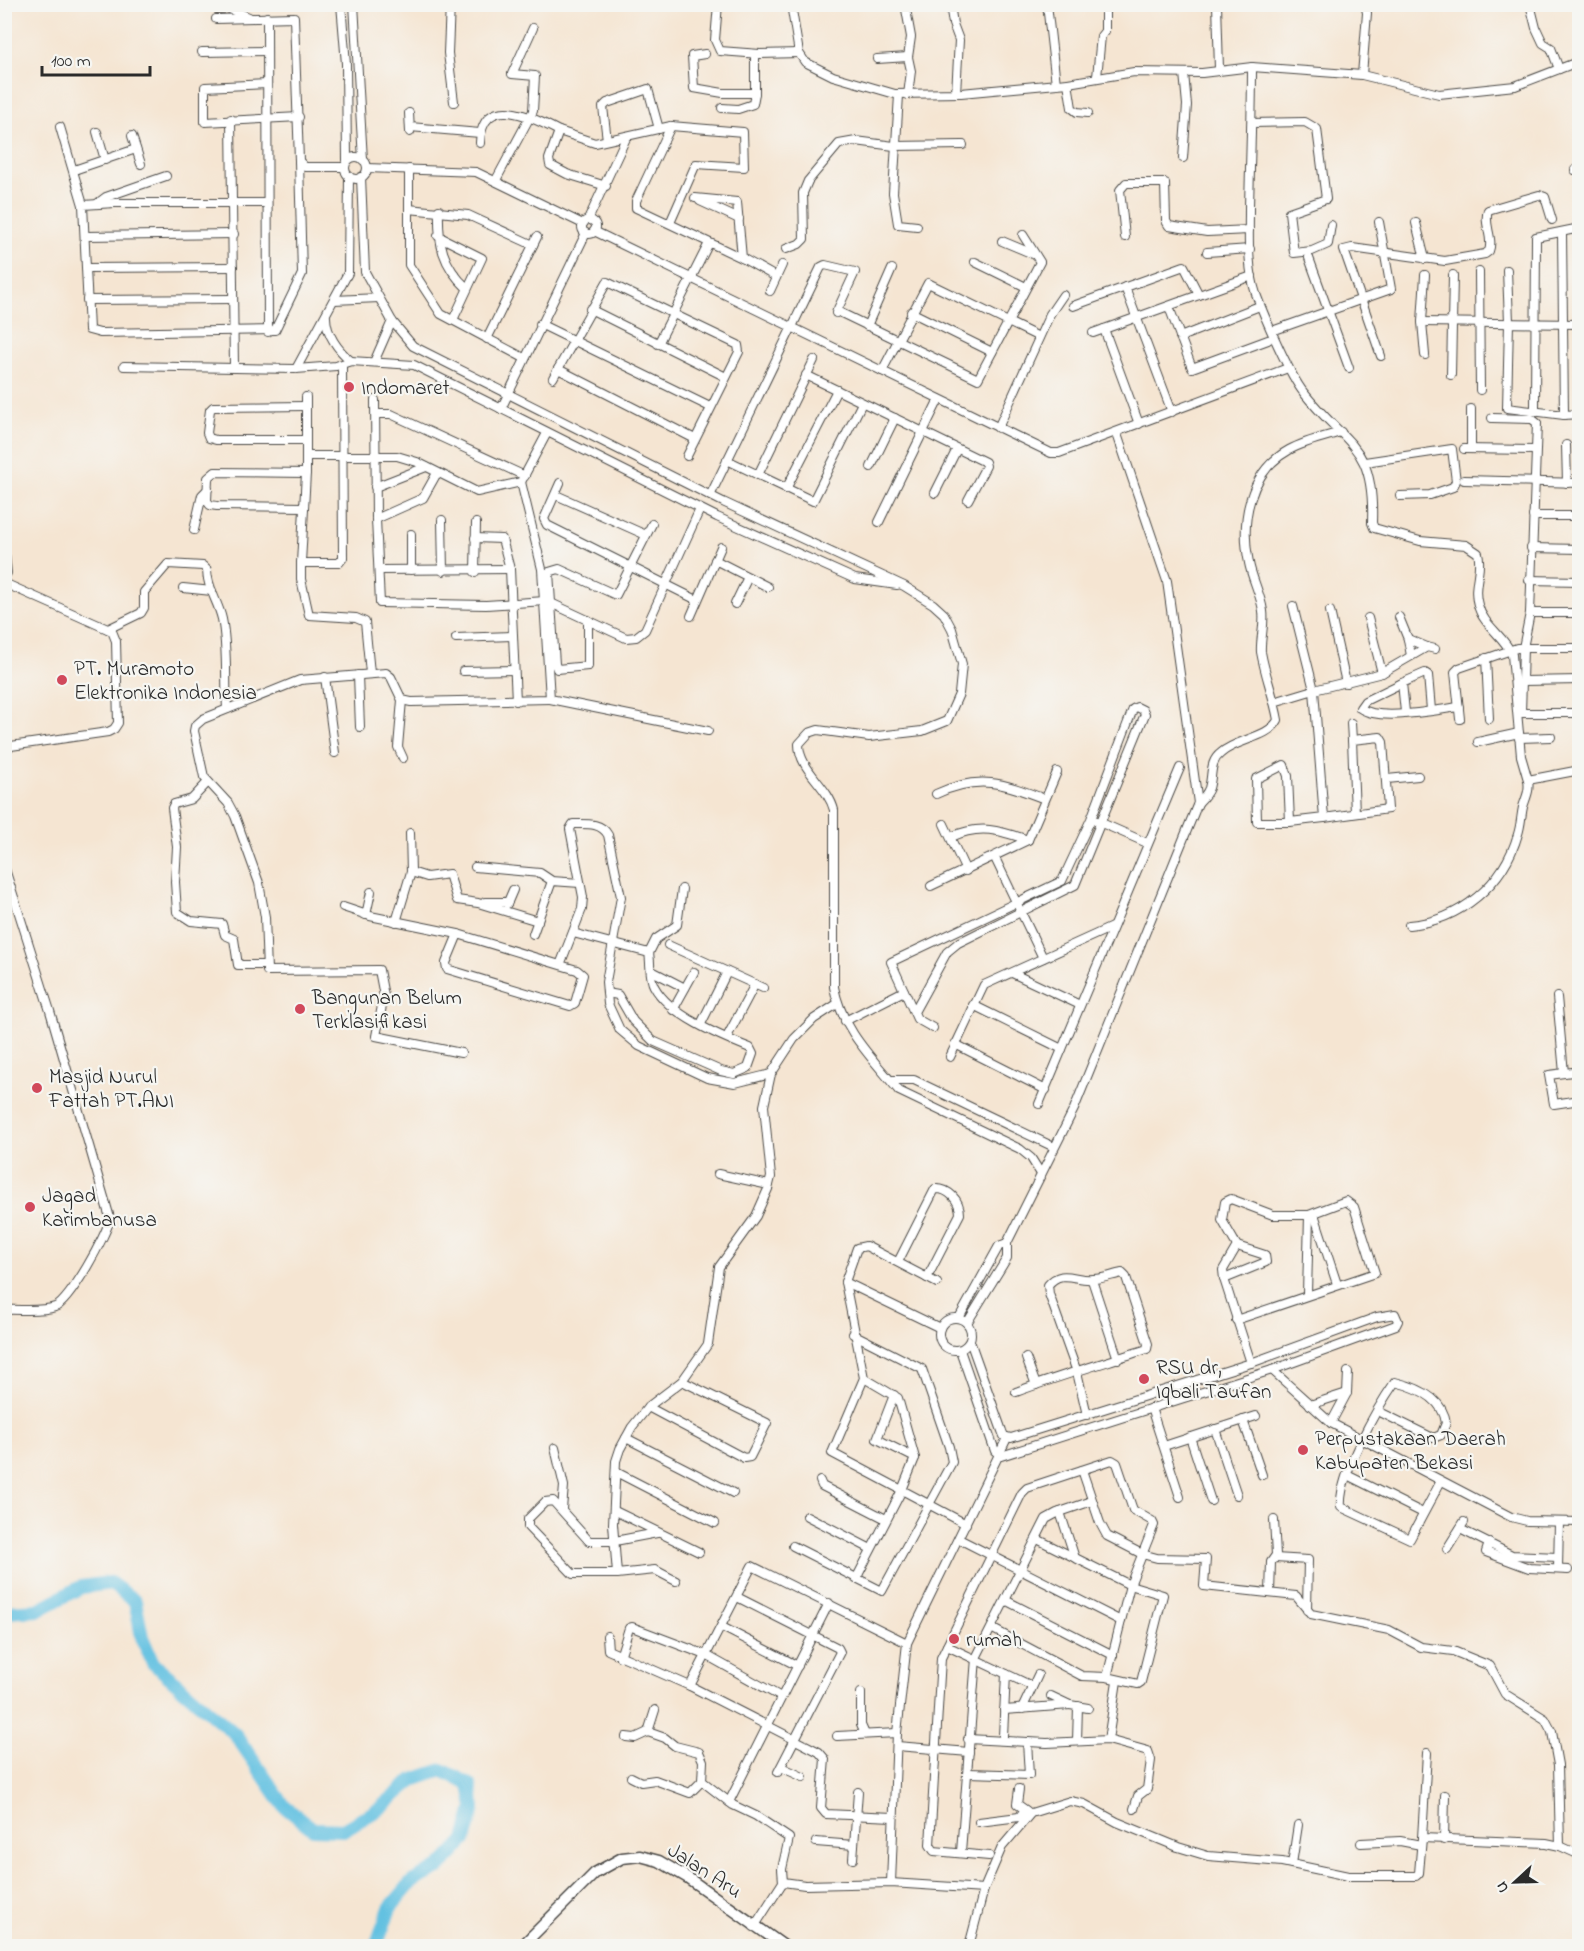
<svg xmlns="http://www.w3.org/2000/svg" width="1584" height="1951" font-family="'Indie Flower',sans-serif">
<style>
.lines{fill:none;stroke-linecap:round;stroke-linejoin:round}
.river{stroke:#63c1e1;stroke-width:14}
.minor-casing{stroke:#494744;stroke-width:10}
.tertiary-casing{stroke:#494744;stroke-width:13}
.minor{stroke:#fff;stroke-width:8}
.tertiary{stroke:#fff;stroke-width:10}
.poi-dot{fill:#d1495b;stroke:#f6f6f2;stroke-width:2}
.labels{text-anchor:middle;stroke-width:4.5;stroke-linejoin:round;paint-order:stroke}
.poi-label{font-size:21px;fill:#2b2b2b;stroke:#f6f6f2;text-anchor:start}
.street-label{font-size:21px;fill:#2b2b2b;stroke:#f6f6f2}
</style>
<rect width="100%" height="100%" fill="#f6f6f2"/>
<filter id="ink" filterUnits="userSpaceOnUse"><feTurbulence type="fractalNoise" baseFrequency=".0167" numOctaves="2"/><feDisplacementMap in="SourceGraphic" scale="12" xChannelSelector="R" yChannelSelector="G"/><feConvolveMatrix kernelMatrix="1 2 1 2 8 2 1 2 1" color-interpolation-filters="sRGB"/></filter>
<filter id="wash" filterUnits="userSpaceOnUse"><feTurbulence type="fractalNoise" baseFrequency=".008" numOctaves="4" result="noise"/><feDisplacementMap in="SourceGraphic" scale="24" xChannelSelector="R" yChannelSelector="G"/><feGaussianBlur stdDeviation="1.35" result="paint"/><feColorMatrix in="noise" values="0 0 0 0 0 0 0 0 0 0 0 0 0 0 0 0 0 1.4 0 .05"/><feComposite in="paint" operator="in"/></filter>
<g filter="url(#wash)">
<rect width="100%" height="100%" fill="#f5e5d2"/>
<g class="lines">
<polyline class="river" points="4,1609 8,1612 38,1610 81,1587 110,1583 135,1601 142,1637 153,1663 235,1734 285,1807 313,1829 343,1830 379,1809 413,1780 442,1770 470,1785 474,1808 465,1840 440,1867 412,1882 390,1908 376,1946"/>
</g>
</g>
<g filter="url(#ink)">
<g class="lines">
<g class="minor-casing">
<g id="minor">
<polyline points="341,4 346,64 347,160"/>
<polyline points="354,4 363,160"/>
<polyline points="450,4 448,53 454,102"/>
<polyline points="718,4 715,40 720,51 760,54 799,53"/>
<polyline points="791,4 799,53 805,62 833,76 895,94 961,93 1068,83 1134,72 1202,73 1252,67 1362,75 1439,94 1515,86 1580,61"/>
<polyline points="905,4 911,37 908,57"/>
<polyline points="950,4 953,24 959,40 956,93"/>
<polyline points="1047,4 1056,84"/>
<polyline points="1217,4 1219,69"/>
<polyline points="1530,4 1536,28 1543,43 1551,48 1559,69"/>
<polyline points="220,5 249,17"/>
<polyline points="267,17 268,332"/>
<polyline points="216,19 294,17 299,161 305,167 345,167"/>
<polyline points="202,52 267,51"/>
<polyline points="705,54 692,56 694,88 723,93 755,93 753,104 738,109 722,108"/>
<polyline points="877,59 908,57 911,71 908,95"/>
<path d="M 1252,67 C 1252,114 1250,161 1249,208 C 1249,236 1247,267 1256,294 C 1264,316 1290,376 1304,393 C 1347,447 1375,444 1372,523 L 1374,528 L 1420,541 L 1466,545 L 1478,553 C 1483,569 1472,586 1478,605 C 1483,626 1505,636 1512,655 L 1521,756 L 1528,780 L 1580,770"/>
<polyline points="1362,75 1367,13 1365,4"/>
<polyline points="1097,77 1101,36 1105,31 1105,4"/>
<polyline points="1068,83 1072,108 1077,112 1088,113"/>
<polyline points="267,84 205,87 205,122 299,117"/>
<polyline points="755,93 755,54"/>
<polyline points="899,95 893,193 898,224 917,226"/>
<polyline points="409,113 410,132"/>
<polyline points="231,119 234,368"/>
<polyline points="1252,123 1305,122 1317,129 1326,199 1289,212 1294,253 1312,251 1328,244 1331,225"/>
<polyline points="671,126 636,201 636,208 742,258 776,277"/>
<polyline points="60,127 83,205"/>
<polyline points="410,127 480,133"/>
<polyline points="97,132 105,160"/>
<polyline points="132,136 141,164"/>
<polyline points="607,140 603,107 607,103 648,89 659,129"/>
<path d="M 480,143 C 482,91 532,117 559,131"/>
<circle cx="356" cy="168" r="11"/>
<polyline points="1183,158 1187,105 1184,73"/>
<polyline points="367,168 476,172 583,224"/>
<polyline points="409,169 409,265 441,314 524,358"/>
<polyline points="74,170 136,149"/>
<polyline points="1575,170 1580,169"/>
<path d="M 361,177 L 365,272 L 392,321 L 413,346 L 723,502 L 904,586 L 933,604 L 944,614 L 952,629 L 962,664 L 959,694 L 947,721 L 922,731 L 869,737 L 818,730 L 809,733 L 799,744 C 799,770 828,786 834,810 L 834,987 C 842,1030 873,1059 899,1091 L 1020,1149 L 1031,1158 L 1041,1174"/>
<polyline points="496,180 533,111 535,76 512,74 533,28"/>
<polyline points="606,186 567,174 550,165 549,159 559,131 595,143 671,126 743,132 744,167 696,164 670,223"/>
<polyline points="695,198 737,202 742,258"/>
<polyline points="700,201 739,219"/>
<polyline points="98,203 106,197 166,176"/>
<polyline points="266,203 115,203 83,205 89,330 100,333 275,330 302,274 299,161"/>
<polyline points="409,209 468,215 533,245"/>
<path d="M 439,210 C 438,243 442,265 467,288"/>
<polyline points="588,220 627,136"/>
<circle cx="589" cy="227" r="7"/>
<polyline points="1416,223 1425,259"/>
<polyline points="594,231 1051,453 1059,453 1288,368"/>
<polyline points="1562,232 1564,415"/>
<polyline points="86,236 234,234"/>
<polyline points="438,236 482,258 453,320"/>
<polyline points="1125,237 1120,190 1126,183 1165,183 1166,221 1169,226 1207,232 1249,230"/>
<polyline points="1002,241 1033,254"/>
<polyline points="786,249 799,244 804,239 803,193 808,181 839,144 856,141 894,146 963,145"/>
<polyline points="1207,252 1250,249"/>
<polyline points="1309,258 1349,368"/>
<polyline points="975,262 1026,287"/>
<polyline points="87,268 233,267"/>
<polyline points="1507,270 1509,322 1507,408 1564,415 1580,414"/>
<polyline points="1479,272 1480,390"/>
<polyline points="1125,287 1172,412"/>
<polyline points="770,291 782,265"/>
<polyline points="87,300 233,299"/>
<polyline points="334,300 379,298"/>
<polyline points="1073,306 1184,266 1199,295"/>
<polyline points="1169,307 1192,368 1268,340"/>
<polyline points="590,309 726,377"/>
<polyline points="837,311 978,379 1040,262 1023,235"/>
<polyline points="911,312 992,352"/>
<path d="M 326,317 C 326,334 338,350 351,361"/>
<polyline points="1422,322 1580,324"/>
<polyline points="540,324 710,407"/>
<polyline points="867,326 892,269"/>
<polyline points="1104,329 1139,424"/>
<polyline points="1272,331 1391,289 1379,222"/>
<polyline points="1093,333 1252,276"/>
<polyline points="1180,337 1257,307"/>
<polyline points="487,339 537,237"/>
<polyline points="658,344 709,243"/>
<polyline points="1425,355 1422,322 1425,275"/>
<path d="M 1381,356 L 1344,250 L 1352,248 L 1445,261 L 1485,254 L 1489,251 C 1494,238 1483,224 1488,210 L 1539,195 L 1545,197 L 1552,220"/>
<polyline points="374,362 392,321"/>
<polyline points="124,366 296,369 336,366 351,361 414,365 717,517 855,579 897,585"/>
<polyline points="296,369 348,273 349,176"/>
<polyline points="558,369 695,439"/>
<polyline points="882,371 928,283 1039,337"/>
<polyline points="806,375 985,462 986,466 968,500"/>
<polyline points="1451,375 1453,275"/>
<polyline points="553,378 607,282 738,345 739,352 687,456"/>
<polyline points="306,397 306,473 301,563 339,563 343,558 342,365"/>
<polyline points="375,400 376,519 380,603 486,605 545,601"/>
<polyline points="501,409 586,233"/>
<polyline points="1535,410 1536,237 1580,228"/>
<polyline points="376,414 391,414 525,476"/>
<polyline points="1492,418 1532,419 1537,423 1530,613"/>
<polyline points="998,428 1050,314 1063,295"/>
<polyline points="305,440 216,440 209,438 207,433 210,410 213,407 305,406"/>
<polyline points="1566,445 1567,483"/>
<polyline points="1464,449 1535,450"/>
<polyline points="1471,449 1471,409"/>
<polyline points="306,456 397,456 417,462 477,492 521,482 547,433"/>
<polyline points="727,460 813,501 862,403"/>
<polyline points="1365,462 1452,449 1456,481 1453,487 1430,495 1400,496"/>
<polyline points="871,467 895,418"/>
<polyline points="758,475 814,360"/>
<polyline points="1464,480 1580,483"/>
<polyline points="560,483 544,519 547,525 697,600"/>
<polyline points="375,487 426,467"/>
<polyline points="786,489 837,390"/>
<polyline points="935,493 957,449"/>
<polyline points="556,495 646,535"/>
<polyline points="710,496 821,267 825,265 855,272 836,313"/>
<polyline points="304,507 217,506 210,505 207,501 208,478 215,472 306,473"/>
<polyline points="1533,516 1580,516"/>
<polyline points="376,519 423,498 437,473"/>
<polyline points="442,520 443,571"/>
<polyline points="879,522 939,399"/>
<polyline points="194,530 202,495 208,489"/>
<polyline points="475,538 502,539 510,569 516,701"/>
<polyline points="4,545 7,573 4,577"/>
<polyline points="1531,548 1580,549"/>
<polyline points="715,560 768,587"/>
<polyline points="301,563 301,579 309,615 356,618 365,622 370,673"/>
<polyline points="379,570 510,569"/>
<polyline points="411,570 411,534"/>
<polyline points="475,572 476,523"/>
<polyline points="1529,580 1580,581"/>
<polyline points="4,583 112,631 116,641 118,723 114,729 108,732 4,747"/>
<polyline points="183,588 212,591"/>
<polyline points="553,604 626,638 636,637 645,630 700,509"/>
<polyline points="735,604 748,577"/>
<polyline points="1293,606 1314,690 1382,673 1427,647 1435,649"/>
<polyline points="1330,611 1346,683"/>
<polyline points="1580,613 1530,613 1523,648 1521,713 1580,713"/>
<polyline points="691,616 721,547"/>
<polyline points="1399,617 1408,639 1411,656"/>
<polyline points="1368,618 1382,673"/>
<polyline points="588,620 588,666 557,669 555,664 549,572 559,569 616,595 652,524"/>
<path d="M 108,629 L 141,613 L 144,608 L 144,592 L 168,564 L 203,566 L 207,570 C 207,588 218,601 222,619 C 228,648 225,680 227,709"/>
<polyline points="456,638 512,636"/>
<polyline points="1408,639 1427,647"/>
<polyline points="1486,658 1489,719"/>
<polyline points="463,671 514,670"/>
<polyline points="358,675 360,727"/>
<polyline points="325,677 335,753"/>
<polyline points="1523,681 1580,680"/>
<path d="M 1402,683 L 1365,701 L 1360,708 C 1379,722 1435,710 1459,707"/>
<polyline points="550,699 708,731"/>
<polyline points="402,700 398,747 403,758"/>
<polyline points="1274,702 1314,690 1324,818 1290,822 1288,776 1284,765 1256,779 1257,822 1290,822"/>
<polyline points="1405,712 1402,683 1425,673 1428,675 1431,710"/>
<polyline points="1460,719 1455,672 1459,668 1517,648 1580,648"/>
<polyline points="1351,723 1352,740"/>
<polyline points="1519,738 1551,737"/>
<polyline points="1478,742 1519,733"/>
<polyline points="1387,779 1418,776"/>
<polyline points="208,782 192,799 174,804 172,808 177,847 175,882 177,912 191,921 222,924 225,935 234,939 238,965 265,965"/>
<path d="M 936,794 C 979,774 1003,783 1045,799"/>
<path d="M 1198,803 C 1202,799 1207,794 1209,788 C 1213,775 1209,762 1221,753 C 1236,739 1269,738 1278,720 C 1274,697 1265,675 1261,652 C 1260,639 1265,625 1263,611 C 1261,595 1252,579 1249,563 C 1240,521 1249,472 1289,450 C 1305,441 1324,437 1341,432"/>
<polyline points="1324,818 1388,809 1383,742 1380,737 1352,740 1355,813"/>
<polyline points="1097,821 1147,843"/>
<polyline points="944,824 966,871"/>
<path d="M 951,837 C 980,824 999,830 1028,840"/>
<polyline points="995,858 1043,958"/>
<path d="M 4,866 L 50,1011 L 110,1218 C 108,1233 69,1303 55,1307 C 41,1312 20,1309 4,1310"/>
<polyline points="475,867 540,873 552,881"/>
<polyline points="411,872 427,877 449,874 457,900 478,903 538,921"/>
<polyline points="931,886 1028,840 1057,772"/>
<polyline points="485,902 508,902"/>
<polyline points="507,904 513,890"/>
<polyline points="343,907 370,916 458,934"/>
<polyline points="366,915 371,892"/>
<polyline points="396,922 411,872 410,833"/>
<path d="M 1409,925 C 1460,921 1504,884 1518,834 C 1521,825 1521,816 1523,807 C 1526,797 1530,791 1528,780"/>
<path d="M 573,933 L 649,953 C 651,964 649,977 654,986 C 669,1015 720,1036 750,1048 L 753,1054 L 748,1068 L 734,1074 L 721,1071 L 653,1041 L 633,1021 L 618,995 L 607,993"/>
<polyline points="533,934 552,881 580,883"/>
<polyline points="668,945 763,988"/>
<polyline points="649,953 656,939 677,925 682,889"/>
<path d="M 560,965 L 577,970 L 583,975 L 575,1003 L 570,1006 L 447,969 L 446,963 L 458,934 L 560,965 L 582,909 L 583,897 L 570,829 L 573,824 C 586,824 601,822 608,835 L 621,897 L 606,982 L 608,1004 L 620,1030 L 639,1046 L 707,1078 L 735,1083 L 771,1074"/>
<polyline points="652,971 685,988"/>
<polyline points="1012,973 1080,1005"/>
<polyline points="1557,997 1564,1073"/>
<polyline points="973,1005 1062,1049"/>
<polyline points="673,1010 694,972"/>
<polyline points="914,1012 947,952 958,943 1075,885 1145,714 1143,710 1137,707 1133,709 1091,819 1062,881 891,962 917,1019 933,1028"/>
<polyline points="845,1021 904,991"/>
<polyline points="701,1024 727,972"/>
<polyline points="727,1037 755,984"/>
<polyline points="955,1044 1046,1090"/>
<polyline points="461,1053 376,1036 384,996 379,970 267,971 265,917 259,883 235,816 228,803 204,777 194,731 195,726 203,719 300,680 386,673 391,677 402,700 411,702 550,699 542,569 521,482"/>
<polyline points="950,1057 984,985 1112,927"/>
<polyline points="1580,1071 1549,1075 1554,1104 1580,1100"/>
<polyline points="893,1080 914,1080 1054,1147"/>
<polyline points="1039,1104 1180,768"/>
<polyline points="718,1174 769,1185"/>
<polyline points="1314,1214 1337,1284"/>
<polyline points="1007,1243 1074,1109 1198,803 1167,581 1117,434"/>
<path d="M 898,1262 L 935,1189 C 948,1188 960,1200 960,1214 L 927,1278"/>
<polyline points="1224,1279 1266,1262 1265,1255 1237,1246"/>
<polyline points="1092,1280 1118,1359"/>
<polyline points="845,1282 940,1328"/>
<polyline points="937,1283 866,1246 857,1248 845,1282 864,1378 832,1453 966,1524"/>
<circle cx="955" cy="1334" r="16"/>
<polyline points="959,1318 999,1246 1007,1243 1007,1258 967,1323"/>
<polyline points="1236,1320 1375,1273 1354,1207 1346,1201 1309,1215 1307,1294"/>
<polyline points="960,1350 995,1451 1001,1456 1272,1370 1396,1325 1398,1321 1395,1314 1377,1317 1251,1363 1011,1438 1004,1436 1002,1431 970,1341"/>
<polyline points="1026,1358 1036,1385"/>
<polyline points="1251,1363 1224,1279 1223,1270 1237,1246 1222,1220 1225,1202 1231,1199 1273,1215 1309,1215"/>
<polyline points="1272,1370 1331,1423 1511,1517 1527,1521 1580,1522"/>
<path d="M 1016,1392 C 1059,1376 1104,1363 1147,1349 L 1148,1344 L 1126,1277 L 1122,1273 C 1112,1275 1103,1279 1093,1279 C 1075,1281 1062,1268 1048,1285 L 1049,1294 L 1077,1372 L 1087,1415"/>
<polyline points="894,1395 877,1439 915,1458"/>
<polyline points="1310,1405 1347,1393"/>
<polyline points="648,1407 744,1458 750,1457 767,1423 682,1381"/>
<polyline points="1151,1408 1180,1497"/>
<path d="M 1378,1411 L 1433,1438 L 1441,1435 L 1446,1423 C 1443,1398 1416,1387 1395,1382 C 1377,1408 1338,1476 1341,1507 L 1410,1539 L 1441,1481"/>
<polyline points="1243,1420 1262,1475"/>
<polyline points="1331,1423 1347,1393 1348,1372"/>
<polyline points="1215,1429 1237,1495"/>
<polyline points="1190,1437 1211,1501"/>
<polyline points="626,1438 733,1493"/>
<polyline points="1164,1446 1256,1416"/>
<polyline points="555,1448 564,1486 562,1509"/>
<polyline points="1082,1470 1100,1523 1107,1536 1142,1554 1157,1558 1206,1559 1204,1586 1296,1596 1311,1614 1389,1630 1421,1647 1453,1651 1490,1666 1505,1694 1545,1719 1552,1732 1558,1765 1560,1846"/>
<polyline points="616,1472 715,1523"/>
<polyline points="1347,1475 1423,1513"/>
<polyline points="820,1481 822,1486 886,1519"/>
<polyline points="615,1511 699,1552"/>
<polyline points="1060,1512 1075,1558"/>
<polyline points="807,1516 871,1549"/>
<polyline points="1460,1529 1512,1555 1558,1557"/>
<polyline points="959,1539 1121,1621"/>
<polyline points="1489,1543 1486,1552 1529,1568 1568,1570"/>
<polyline points="793,1546 882,1591 952,1462 949,1447 922,1369 853,1334"/>
<polyline points="1447,1549 1464,1522"/>
<polyline points="1275,1558 1308,1560 1307,1610"/>
<polyline points="1558,1569 1559,1522"/>
<polyline points="617,1574 573,1574 528,1527 528,1519 545,1502 553,1501 589,1541 615,1541 657,1533"/>
<polyline points="856,1579 902,1490 915,1458 898,1398 864,1378"/>
<polyline points="676,1581 655,1570 617,1574 613,1524 616,1461 620,1449 632,1427 648,1407 682,1381 708,1344 719,1267 756,1216 768,1189 771,1177 764,1106 771,1074 794,1039 814,1019 837,1004"/>
<polyline points="1270,1593 1271,1562 1276,1555 1274,1520"/>
<polyline points="737,1597 838,1648 840,1652 778,1772"/>
<polyline points="1007,1601 1113,1655"/>
<polyline points="722,1627 798,1666"/>
<polyline points="993,1629 1082,1676 1107,1677 1138,1684 1141,1682 1163,1595 1130,1585 1037,1539"/>
<polyline points="607,1636 608,1650 690,1686 819,1752 825,1759 821,1808 826,1814 893,1817"/>
<polyline points="947,1646 1032,1686"/>
<polyline points="620,1657 629,1628 632,1627 706,1655 781,1697"/>
<polyline points="690,1686 752,1566 907,1643"/>
<polyline points="861,1693 861,1725 865,1734"/>
<polyline points="1051,1696 1070,1705 1088,1708"/>
<polyline points="1022,1709 1038,1675"/>
<polyline points="1004,1710 1070,1705"/>
<polyline points="648,1732 655,1710"/>
<polyline points="837,1736 897,1733"/>
<polyline points="1003,1736 1006,1674"/>
<polyline points="626,1737 635,1738 648,1732 665,1738 675,1746 699,1752 703,1761 702,1781 733,1805 756,1816 789,1838 782,1869 783,1882 754,1927"/>
<polyline points="968,1739 1047,1743 1108,1740 1148,1751 1151,1760 1147,1789 1138,1796 1134,1809"/>
<polyline points="1108,1740 1117,1681"/>
<polyline points="1077,1741 1078,1706"/>
<polyline points="897,1746 969,1752"/>
<polyline points="781,1767 803,1777"/>
<polyline points="968,1773 1029,1775 1027,1742"/>
<polyline points="631,1777 641,1782 655,1780 690,1793 702,1781"/>
<polyline points="1019,1789 1017,1804 1027,1811"/>
<polyline points="729,1802 829,1603"/>
<polyline points="979,1822 1019,1817 1025,1810"/>
<polyline points="1422,1838 1427,1753"/>
<polyline points="1444,1840 1445,1795"/>
<polyline points="816,1842 854,1845"/>
<polyline points="1361,1843 1400,1841 1421,1845"/>
<polyline points="961,1852 976,1658 1046,1519 1057,1513 1092,1501"/>
<polyline points="989,1856 934,1851 930,1845 941,1658 1022,1493 1027,1488 1112,1460 1117,1463 1133,1510 1152,1521 1154,1525 1130,1585 1107,1677"/>
<polyline points="853,1859 858,1792"/>
<polyline points="1292,1864 1298,1825"/>
<polyline points="783,1882 805,1885 891,1883 984,1889"/>
<polyline points="891,1883 897,1733 907,1643 1007,1438"/>
<polyline points="969,1946 984,1889 1002,1847 1031,1813 1070,1801 1084,1804 1117,1822 1178,1847 1208,1856 1282,1862 1348,1876 1416,1876 1419,1873 1422,1838 1546,1843 1560,1846 1580,1855"/>
</g>
</g>
<g class="tertiary-casing">
<polyline id="tertiary" points="522,1946 595,1873 622,1858 640,1856 659,1861 688,1878 784,1946"/>
</g>
<use href="#minor" class="minor"/>
<use href="#tertiary" class="tertiary"/>
</g>
</g>
<g class="poi-dot">
<circle cx="349" cy="387" r="6"/>
<circle cx="62" cy="680" r="6"/>
<circle cx="300" cy="1009" r="6"/>
<circle cx="37" cy="1088" r="6"/>
<circle cx="30" cy="1207" r="6"/>
<circle cx="1144" cy="1379" r="6"/>
<circle cx="1303" cy="1450" r="6"/>
<circle cx="954" cy="1639" r="6"/>
</g>
<g class="labels">
<g class="poi-label">
<text x="361" y="394">Indomaret</text>
<text x="74" y="675">PT. Muramoto<tspan x="74" dy="24">Elektronika Indonesia</tspan></text>
<text x="312" y="1004">Bangunan Belum<tspan x="312" dy="24">Terklasifikasi</tspan></text>
<text x="49" y="1083">Masjid Nurul<tspan x="49" dy="24">Fattah PT.ANI</tspan></text>
<text x="42" y="1202">Jagad<tspan x="42" dy="24">Karimbanusa</tspan></text>
<text x="1156" y="1374">RSU dr,<tspan x="1156" dy="24">Iqbali Taufan</tspan></text>
<text x="1315" y="1445">Perpustakaan Daerah<tspan x="1315" dy="24">Kabupaten Bekasi</tspan></text>
<text x="966" y="1646">rumah</text>
</g>
<g class="street-label">
<text transform="translate(705 1870) rotate(33)" y="7">Jalan Aru</text>
</g>
</g>
<rect width="1584" height="1951" fill="none" stroke="#f6f6f2" stroke-width="24"/>
<g transform="translate(1515 1882) rotate(248)" stroke="#f6f6f2" stroke-width="4.5" paint-order="stroke">
<path d="M0-4.5L10 22L0 15L-10 22Z" fill="#2b2b2b"/>
<text y="-9" font-size="16" font-weight="bold" text-anchor="middle" fill="#2b2b2b">U</text>
</g>
<path d="M42 66v9h108v-9" fill="none" stroke="#2b2b2b" stroke-width="3"/>
<text x="51" y="66" font-size="18" fill="#2b2b2b" stroke="#f6f6f2" stroke-width="4.5" paint-order="stroke">100 m</text>
</svg>
